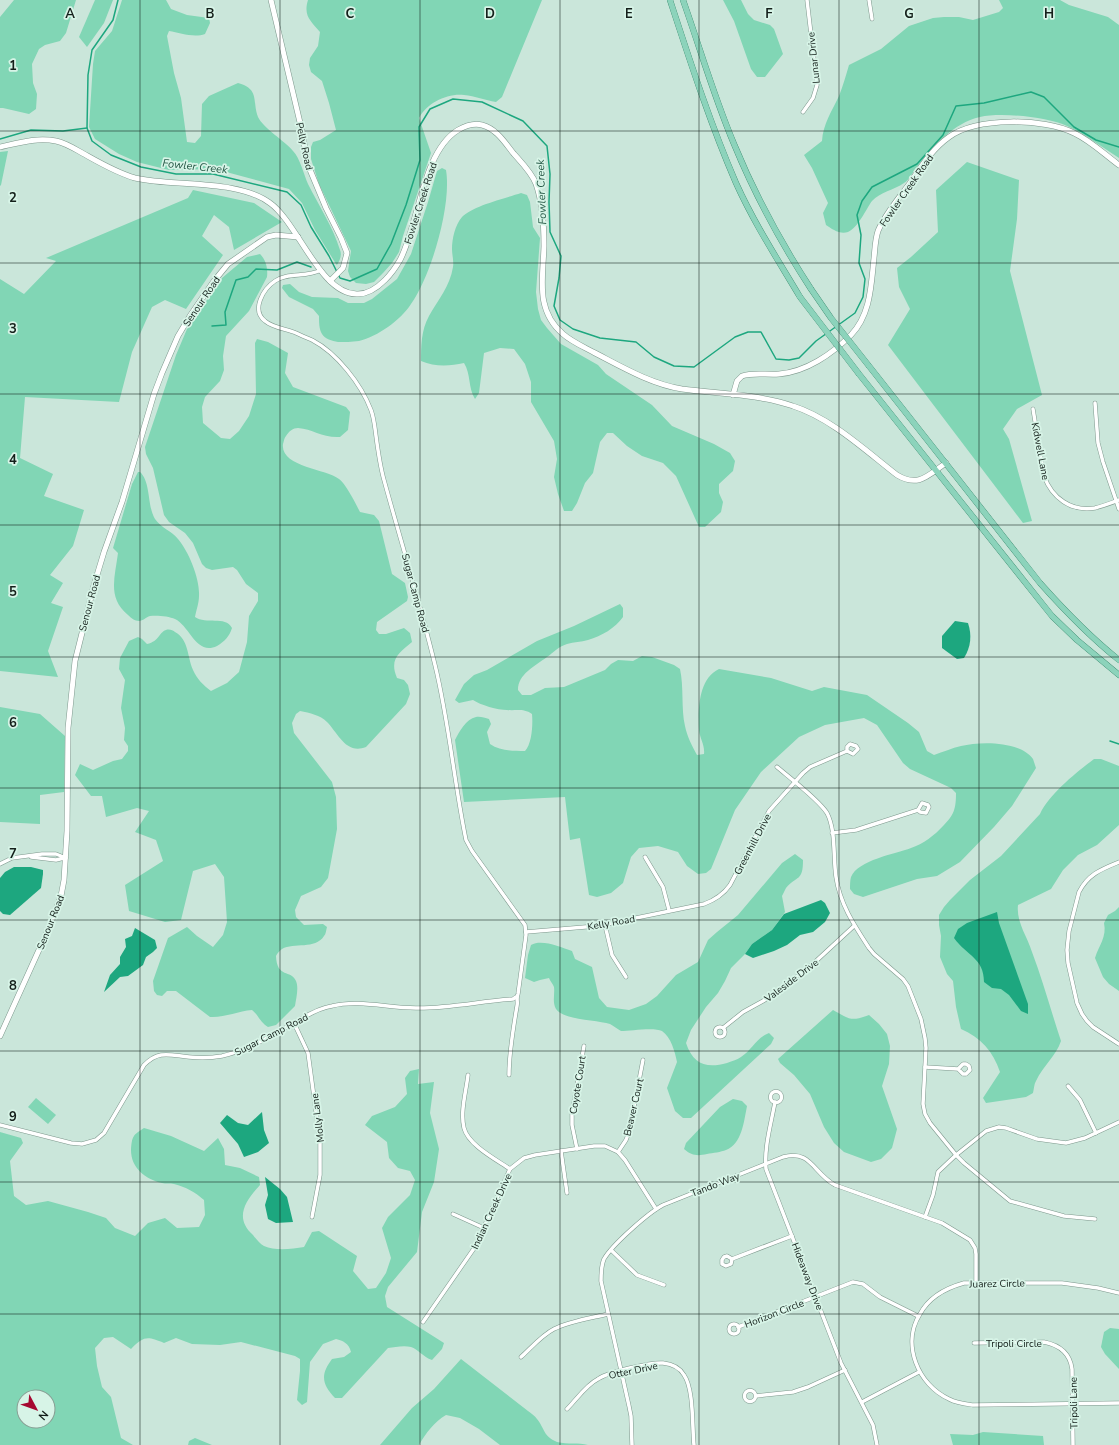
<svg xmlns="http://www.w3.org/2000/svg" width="1119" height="1445" font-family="'Nunito Sans',sans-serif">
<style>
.green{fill:#81d6b5;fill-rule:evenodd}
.water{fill:#1da77f}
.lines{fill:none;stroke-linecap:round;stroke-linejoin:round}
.stream{stroke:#1da77f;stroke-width:1.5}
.street-casing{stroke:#7d978c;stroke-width:4.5}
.secondary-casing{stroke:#7d978c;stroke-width:6}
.primary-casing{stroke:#308065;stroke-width:6}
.street{stroke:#fff;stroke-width:3.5}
.secondary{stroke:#fff;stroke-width:5}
.primary{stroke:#8cd3bb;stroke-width:5.5}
.primary-bridge-casing{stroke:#308065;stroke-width:6;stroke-linecap:butt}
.primary-bridge{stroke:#8cd3bb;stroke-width:5.5}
.grid{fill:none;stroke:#141f1a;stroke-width:1;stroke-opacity:0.55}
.labels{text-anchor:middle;stroke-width:3.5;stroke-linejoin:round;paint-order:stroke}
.street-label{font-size:10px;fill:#141f1a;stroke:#d7f4e7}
.water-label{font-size:11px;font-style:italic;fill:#285a48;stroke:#d7f4e7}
.grid-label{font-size:13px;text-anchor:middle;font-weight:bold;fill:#141f1a;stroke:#d7f4e7;stroke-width:3.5;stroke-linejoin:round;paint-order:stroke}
</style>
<rect width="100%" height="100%" fill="#cae6da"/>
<g class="green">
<polygon points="14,0 76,0 66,33 60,41 45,45 39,49 32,64 33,83 37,94 36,109 29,114 3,108 0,108 0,17"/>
<polygon points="95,0 113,0 104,23 87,47 79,37"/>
<path d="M 122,0 L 166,0 L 171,9 L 187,15 L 209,18 L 210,23 L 205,34 C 194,38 180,33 169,31 L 167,36 L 174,73 L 181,98 L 187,142 L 195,143 L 201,136 L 202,104 L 209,96 L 238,83 C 260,89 252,101 258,117 C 263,128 285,141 293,151 C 300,158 304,175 308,184 C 319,206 333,227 340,250 C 342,255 340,260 337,265 L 336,264 L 315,230 L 302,203 L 289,189 L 215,169 L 169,170 L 137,162 L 119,154 L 95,139 L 89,127 L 93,64 L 95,51 L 112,31 Z"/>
<path d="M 308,0 L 542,0 L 502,97 L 496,102 C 485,100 475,96 464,95 C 447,93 427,103 419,118 L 431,153 L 403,236 L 399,252 L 392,263 L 383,273 L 374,282 L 366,284 L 356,283 L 350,277 L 348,271 L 351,251 L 319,184 L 311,159 L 311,147 L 313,142 L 320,140 L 336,130 L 329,103 L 322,81 L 311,72 L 309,65 L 310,58 L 318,46 L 320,32 C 311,21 303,16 308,0 Z"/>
<polygon points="723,0 741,0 748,14 754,20 770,25 774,29 783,54 765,77 757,77 751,69 734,21"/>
<path d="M 999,0 L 1060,0 L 1069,5 L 1108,17 L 1119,25 L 1119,158 C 1102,147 1085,134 1067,126 C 1048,117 1001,112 980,117 C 953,123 934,146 917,167 C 913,172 909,180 904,183 C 894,190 880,192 872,201 C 866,209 858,228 848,232 C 840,235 832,229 826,225 L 823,213 L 828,203 L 812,168 L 804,155 L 822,141 C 823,124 832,111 839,96 C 843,86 846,75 849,65 L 881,49 L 909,26 L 933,18 L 944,17 L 959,17 L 973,20 L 999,12 L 1003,8 Z"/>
<polygon points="8,151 1,185 0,186 0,152"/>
<polygon points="967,162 1019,180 1017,219 1010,271 1042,395 1017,409 1003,429 1009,439 1032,521 1023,523 888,345 910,309 899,287 897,268 911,257 938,232 936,190"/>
<path d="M 442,168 L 446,170 C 452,205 431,276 411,304 C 400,321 378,336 359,341 C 352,342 344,342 338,342 C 332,341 325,339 322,334 C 319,329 319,322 319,316 L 313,309 L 289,297 L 282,288 L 283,285 L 290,284 L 299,292 L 312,297 L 338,298 L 348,303 L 364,303 L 372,299 L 397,279 L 411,254 L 428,202 L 437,171 Z"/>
<polygon points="193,190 254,203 282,222 234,250 229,227 214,215 202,236 223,255 186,309 165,300 152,307 132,352 119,402 25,397 20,458 53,474 44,496 84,510 73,546 50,575 63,583 51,603 63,607 48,651 58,677 0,671 0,279 24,294 56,261 46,258 188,198"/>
<path d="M 521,193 L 527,195 L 530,202 L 533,227 L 540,238 L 536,292 L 538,309 L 541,320 L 547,328 L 561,344 L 598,365 L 606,374 L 652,405 L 672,426 L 714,444 L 730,453 L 735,461 L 733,471 L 719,484 L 719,493 L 723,502 L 721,512 L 705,527 L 699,527 L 676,476 L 663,463 L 642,456 L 627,446 L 613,433 L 607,433 L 600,442 L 593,473 L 585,483 L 577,503 L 572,511 L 564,511 L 558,494 L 554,477 L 557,459 L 554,441 L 531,402 L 531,382 L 525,364 L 514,349 L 500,348 L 484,353 L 479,393 L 475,399 C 468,388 471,374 464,363 C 450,366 435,367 421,361 C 421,347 421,330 429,316 C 438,300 450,286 453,267 C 454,261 452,255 452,249 C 452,239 455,225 462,217 C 472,206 506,198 521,193 Z"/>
<path d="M 260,254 C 266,260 268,268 267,277 L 249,311 L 226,336 L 223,356 L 224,370 L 220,381 L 205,397 L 202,407 L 203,423 L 221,438 L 230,439 L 239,431 L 249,416 L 256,394 L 255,343 L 257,339 L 268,342 L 288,353 L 285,373 L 293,387 L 346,407 L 350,412 L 348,430 L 340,437 C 322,438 313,429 298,428 C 293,428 289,431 286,436 C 284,438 284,441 283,444 C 280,467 326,469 339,479 C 346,484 356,504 360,512 L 374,515 L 379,521 L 392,574 L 405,583 L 408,597 L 407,601 L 377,622 L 376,630 L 379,634 L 386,634 L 404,628 L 410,633 L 412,642 C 399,653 389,659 397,678 L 404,680 L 408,685 L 410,694 L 406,704 L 366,747 C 346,755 338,733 327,722 C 320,715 310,713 300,711 L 296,714 L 292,723 L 294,733 L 332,782 L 336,797 L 337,829 L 328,878 L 321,887 L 301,896 L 295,910 L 296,917 L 304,925 L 323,924 L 327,927 C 326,930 326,934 324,936 C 315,950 294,942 282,949 C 279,951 277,954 276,956 C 277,979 291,969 296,981 C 299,988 296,999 295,1006 L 276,1025 L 268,1027 C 260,1022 259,1016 252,1010 C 238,1011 224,1018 210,1017 L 176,991 L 167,991 L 162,996 L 157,995 L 154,991 L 153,981 L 168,938 L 187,927 L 197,936 L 213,947 L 223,935 L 227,922 L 224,877 L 215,864 L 193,871 L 181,920 L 165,922 L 129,911 L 125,885 L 163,861 L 156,840 L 135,832 L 149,811 L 137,808 L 106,817 L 102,796 L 91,796 L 75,775 L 80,764 L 93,770 L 113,761 L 122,759 L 128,751 L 128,746 L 124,740 L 125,728 L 121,708 L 125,680 L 119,669 L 120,658 L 129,641 L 138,637 L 142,639 L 147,644 C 160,641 158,633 166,630 C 169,629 173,630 175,632 C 189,640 187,656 193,670 C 197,679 203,685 211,691 L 227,683 L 239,672 L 247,642 L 249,616 L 258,601 L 258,593 L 246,584 L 237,570 L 233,567 L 212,570 L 206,568 L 202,564 L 193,543 L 185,533 L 169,522 L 164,515 L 153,468 L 146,454 L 145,447 L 176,355 L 187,329 L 222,278 L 247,257 Z"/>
<path d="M 138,472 L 140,472 C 151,482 147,506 155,519 C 161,528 172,531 178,539 C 189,552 200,579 199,596 C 199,603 196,611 195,617 C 206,625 225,615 232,628 C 229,637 225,641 217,646 C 196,656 190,626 175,619 C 169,616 156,615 150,616 C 146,617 143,621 139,621 C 135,621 131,618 128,615 C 107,598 115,577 118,553 L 113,548 L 132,484 Z"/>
<path d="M 620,604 L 623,608 L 623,617 C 615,628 602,636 588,640 C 581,642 574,642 567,644 C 558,647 554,652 547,657 C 535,666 518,674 518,690 L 522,695 L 531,695 L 545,688 L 564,687 L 605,670 L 611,664 L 618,660 L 633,661 L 642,656 L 652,657 L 674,665 L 680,669 C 684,687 681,709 685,726 C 687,736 692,746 697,755 L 704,754 C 705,745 700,739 699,730 C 698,710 698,679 719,669 L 771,678 L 812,691 L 824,687 L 867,695 L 908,723 L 919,732 L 927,751 L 934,755 C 943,752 952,748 961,746 C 981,741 1020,741 1033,759 C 1034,762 1035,765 1036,768 L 1012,806 L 994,827 L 960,862 L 937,876 L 917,879 L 863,897 L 854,894 L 850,889 C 850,886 850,880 851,877 C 858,860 895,854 911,848 C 923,844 935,835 943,826 C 954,815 956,809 956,793 L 951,788 L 910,769 L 903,763 L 877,725 L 864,718 L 825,725 L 799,737 L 761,772 L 735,810 L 711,869 L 706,873 L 698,874 L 687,866 L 678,852 L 658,846 L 639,848 L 631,857 L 623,883 L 611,893 L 597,897 L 589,895 L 580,838 L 570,840 L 565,797 L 464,802 L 455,740 C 459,732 466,719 476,717 C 480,716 485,718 489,719 L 491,724 L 487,732 L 490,744 C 500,751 513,751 525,751 C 532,744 533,724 532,714 C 523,708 516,711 507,710 C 498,710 480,705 473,700 L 459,703 L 455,700 L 464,684 L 474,675 L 487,670 L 537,641 L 574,626 Z"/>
<polygon points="0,707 40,714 65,736 64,792 40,795 40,824 0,822"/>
<path d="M 1094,759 L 1101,759 L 1119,766 L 1119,825 L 1097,845 L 1078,855 L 1063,870 L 1051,889 L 1018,905 C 1016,922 1027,936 1032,952 C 1043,981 1051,1011 1061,1041 C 1056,1056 1043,1066 1036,1081 C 1034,1084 1034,1089 1033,1093 L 1026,1097 L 986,1103 L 983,1098 L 1000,1072 C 993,1051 981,1038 961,1029 L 956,1007 L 953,981 L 947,974 L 940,957 L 941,936 L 939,925 L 939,915 L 944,907 L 950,900 L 970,880 L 1001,856 L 1040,814 C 1049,794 1077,772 1094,759 Z"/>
<path d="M 795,854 L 803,860 C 803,882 797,875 786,888 C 785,890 783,894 782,896 L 785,912 L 772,930 L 752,944 L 745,954 L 731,968 L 725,981 L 718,993 L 706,1007 L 691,1030 L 686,1043 C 693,1064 706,1069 727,1063 C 731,1061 737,1060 741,1057 C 752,1050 756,1038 769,1033 L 774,1038 L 771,1044 L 691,1118 L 683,1118 L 675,1111 L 667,1088 L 677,1062 C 675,1052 671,1037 662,1031 C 654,1027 630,1031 621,1031 C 617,1029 614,1026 610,1024 C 598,1020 563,1020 556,1009 C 552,1002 555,994 554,987 C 553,984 550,981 549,978 L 540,980 L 534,982 L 525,978 L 528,955 L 531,945 C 542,939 560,947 572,951 L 575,959 L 592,967 L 599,998 L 607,1007 L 629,1010 L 646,1004 L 657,996 L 676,975 L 698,962 L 708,940 L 717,932 L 738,915 L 782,863 Z"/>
<path d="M 1119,907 L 1119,991 L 1109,984 L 1103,977 L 1095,958 C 1099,945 1107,937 1104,923 L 1108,915 L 1115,911 Z"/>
<path d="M 833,1010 C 850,1019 850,1022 869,1015 L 879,1024 L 887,1034 L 890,1046 L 889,1064 L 882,1086 L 897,1129 L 892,1148 L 881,1159 L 871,1162 L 844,1152 L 834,1143 L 824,1127 L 810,1094 L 794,1075 L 780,1063 L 778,1059 Z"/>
<path d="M 419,1069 L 418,1084 L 434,1082 L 430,1113 L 439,1149 L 434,1182 L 422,1212 L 417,1252 L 388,1287 L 385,1296 L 387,1307 L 444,1343 L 442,1349 L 432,1360 C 423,1357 418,1349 411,1347 C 404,1345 395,1347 388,1348 L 342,1398 L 335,1398 C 322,1384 320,1375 332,1359 L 344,1357 L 351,1352 C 349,1343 343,1341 336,1339 L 323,1344 L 310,1362 L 307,1402 L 302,1405 L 297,1400 L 300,1371 L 300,1359 L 295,1356 L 241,1342 L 220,1345 L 192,1344 L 176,1338 L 164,1343 C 147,1336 144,1336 131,1349 L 113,1337 L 104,1338 L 95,1348 L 97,1366 L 102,1387 L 111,1397 L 121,1438 L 133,1445 L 0,1445 L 0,1132 L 21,1138 L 23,1143 L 10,1161 L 14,1196 L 26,1205 L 48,1201 L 88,1212 L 106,1218 L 115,1228 L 135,1236 L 148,1223 L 165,1218 L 177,1228 L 199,1227 L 205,1215 L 204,1200 C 195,1192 186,1187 174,1184 C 170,1183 166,1184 162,1183 C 145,1179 131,1168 131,1150 C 132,1136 133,1135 144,1128 L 171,1136 L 204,1151 L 218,1138 L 224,1149 L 225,1165 L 240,1168 L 259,1177 L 260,1185 C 245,1201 234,1218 253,1235 C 256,1239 260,1244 264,1246 C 275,1251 292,1249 304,1247 L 312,1232 L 319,1231 L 357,1256 L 353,1271 L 368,1289 L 376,1288 L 386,1273 L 391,1258 L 382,1228 L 388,1217 L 410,1195 L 415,1180 L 410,1171 L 398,1168 L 389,1158 L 387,1142 L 365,1125 L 372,1116 L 395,1107 L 407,1094 L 405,1078 L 410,1071 ZM 24,1397 L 48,1397 L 48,1421 L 24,1421 Z"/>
<polygon points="36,1098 56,1115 48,1124 28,1107"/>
<path d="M 733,1099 L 742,1101 L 747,1106 C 744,1121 742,1144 726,1150 C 721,1152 713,1153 707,1154 C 698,1156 692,1156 684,1149 L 686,1143 L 720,1107 Z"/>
<polygon points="1110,1328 1119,1329 1119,1369 1105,1354 1101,1347 1104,1332"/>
<path d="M 461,1359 L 528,1411 C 531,1413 535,1416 537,1419 C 545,1429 543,1436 557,1442 C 568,1445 578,1442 588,1445 L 500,1445 L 479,1429 L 460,1418 L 446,1415 C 434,1422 426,1433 419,1445 L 380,1445 L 412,1408 L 434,1389 Z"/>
<polygon points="983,1432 1043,1436 1044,1445 953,1445 950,1434 973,1435"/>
<polygon points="195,1438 212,1445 213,1445 188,1445 189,1441"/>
</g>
<g class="water">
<path d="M 955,621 L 968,623 C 972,635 971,647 964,658 L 957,659 L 942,648 L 942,636 Z"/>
<polygon points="14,867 31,867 43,870 43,874 41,888 10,915 3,914 0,911 0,878 5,872"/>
<polygon points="821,900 825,903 830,913 825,922 813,932 800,935 787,945 774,951 753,958 745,954 752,944 772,930 784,914"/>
<path d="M 997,912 L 999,923 L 1028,1004 L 1028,1014 L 1021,1011 L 1009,995 L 1001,989 L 992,988 L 984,982 C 984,958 967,956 954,938 L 958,929 L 967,923 Z"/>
<polygon points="135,928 155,940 157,948 153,952 146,957 143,965 128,976 120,977 104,992 110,975 120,964 120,957 126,947 125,939 132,936"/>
<polygon points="262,1112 264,1130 269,1143 258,1152 244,1157 238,1144 220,1123 227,1115 238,1123 248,1125"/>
<polygon points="265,1177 280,1189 287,1197 293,1222 276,1223 268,1219 265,1205 268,1195"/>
</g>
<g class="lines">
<g class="stream">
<polyline points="118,0 113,20 92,50 88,75 87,128 92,141 111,155 141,167 176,174 213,174 287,192 301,205 311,227 329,256 340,278 350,281 377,269 391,244 406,205 420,160 419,127 430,109 453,99 482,102 523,121 547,146 550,174 549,202 550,232 561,256 559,278 554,306 560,320 573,329 600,338 636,342 654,357 674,366 694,367 735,337 748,332 761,332 776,359 789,360 799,358 816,341 855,313 863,297 865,279 859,263 861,235 857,215 862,201 872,187 917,164 943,135 956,106 984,103 1031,92 1044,97 1074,127 1096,140 1119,147"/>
<polyline points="0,139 31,130 63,131 87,128"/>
<polyline points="212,326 226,325 225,312 236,280 248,277 256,269 277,270 297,262 311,267"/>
<polyline points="1110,741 1119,744"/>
</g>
<g class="street-casing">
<g id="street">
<polyline points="869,0 872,19"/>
<polyline points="803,112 813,98 817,85 807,0"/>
<path d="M 321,270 C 306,278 288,272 275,281 C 263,289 251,310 265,321 C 273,328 287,329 296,333 C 302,336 307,338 312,340 C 337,353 361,384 371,410 C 374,418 375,428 376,436 C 378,451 380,466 384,480 C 401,542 420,603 435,665 C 449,722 454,782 466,840 L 472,851 L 525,925 L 526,935 L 518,994 C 516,998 518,1002 517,1006 C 513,1029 509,1052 509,1075"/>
<polyline points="1095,403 1098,443 1103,462 1119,509"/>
<path d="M 1033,409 L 1044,476 C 1052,498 1071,512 1095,508 C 1103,506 1111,503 1119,500"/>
<path d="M 777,767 C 790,778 819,800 827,813 C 836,830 833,857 836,877 C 840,904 854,925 869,948 L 874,954 L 903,979 L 908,986 L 921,1019 L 925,1038 L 926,1048 L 923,1104 L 925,1114 L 930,1123 L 956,1155 L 964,1163 L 1010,1201 L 1064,1216 L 1095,1219"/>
<polyline points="832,833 856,830 918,810 920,812 926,813 929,807 928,805 922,803 918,810"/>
<polyline points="31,857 56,860 64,858"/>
<polyline points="645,857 663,887 669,910"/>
<path d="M 1119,862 C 1102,869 1088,874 1079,892 L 1069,931 L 1067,950 L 1068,963 L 1077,1003 L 1082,1014 L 1087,1021 L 1093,1027 L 1119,1044"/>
<polyline points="0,864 12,858 42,854 56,854 66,858"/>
<polyline points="605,925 612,955 626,977"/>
<path d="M 526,932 L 597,926 L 704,904 C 715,900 723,895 730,885 L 769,811 L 803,773 L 810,767 L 847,751 L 853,754 L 858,749 L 856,746 L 850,744 L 847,747 L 847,751"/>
<polyline points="294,1023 308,1053 320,1141 320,1175 312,1217"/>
<circle cx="720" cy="1032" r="5"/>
<polyline points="723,1028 743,1012 763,1001 783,988 815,962 854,926"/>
<polyline points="925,1067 958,1069 963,1074 966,1074 970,1070 969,1066 966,1064 963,1064 958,1069"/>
<path d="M 468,1075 C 466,1092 460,1112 464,1128 C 468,1145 497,1160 510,1169"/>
<polyline points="1068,1086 1080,1100 1096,1133"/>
<circle cx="776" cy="1097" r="5.5"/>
<path d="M 775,1102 C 771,1124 764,1147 766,1169 L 841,1363 L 873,1425 L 877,1445"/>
<path d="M 0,1125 L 71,1143 L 82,1144 L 96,1140 L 104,1133 L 144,1065 C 159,1050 169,1055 189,1057 C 200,1058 211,1058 222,1056 C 249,1050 272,1035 296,1022 C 307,1015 319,1008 332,1006 C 360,999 391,1009 419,1008 C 451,1008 482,1001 513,999 L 516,997"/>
<polyline points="577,1149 572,1125 572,1113 584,1046"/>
<polyline points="561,1151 567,1193"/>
<polyline points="618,1152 626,1140 629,1132 643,1060"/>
<polyline points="453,1214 484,1228"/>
<polyline points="925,1217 933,1195 938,1172 956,1155 986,1131 999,1127 1006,1128 1037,1139 1066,1143 1085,1138 1119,1122"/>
<polyline points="611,1250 637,1275 664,1285"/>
<polyline points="732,1259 731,1264 726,1266 722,1264 722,1260 724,1257 727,1256 732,1259 792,1236"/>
<path d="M 1119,1293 L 1098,1288 L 1062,1283 L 964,1283 C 946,1288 929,1297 920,1314 C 901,1344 918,1385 949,1399 C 956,1403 965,1404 973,1405 L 1119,1403"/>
<polyline points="423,1322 475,1247 510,1169 524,1158 535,1155 594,1146 605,1146 618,1152 625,1160 656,1209"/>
<circle cx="734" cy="1329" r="5"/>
<polyline points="738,1327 853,1282 863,1284 880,1297 918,1316"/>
<path d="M 974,1343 L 1044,1342 C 1059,1345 1070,1353 1072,1369 L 1073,1445"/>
<path d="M 521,1357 C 531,1348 542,1335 554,1329 C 570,1321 591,1318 608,1314"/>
<circle cx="750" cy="1396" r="5.5"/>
<polyline points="756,1396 793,1392 808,1387 845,1370"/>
<polyline points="862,1402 919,1372"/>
<path d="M 567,1409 C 577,1399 586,1385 598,1379 C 608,1372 651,1362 663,1363 C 672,1364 680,1368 684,1375 C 694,1389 692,1427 694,1445"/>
<path d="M 632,1445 L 631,1416 L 629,1406 L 601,1281 C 601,1273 601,1266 604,1259 C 612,1245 648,1213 663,1205 L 783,1157 C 811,1149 813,1173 835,1185 L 942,1223 L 970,1240 L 975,1248 L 976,1254 L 976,1282"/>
</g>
</g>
<g class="secondary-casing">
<g id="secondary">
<polyline points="271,0 302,131 308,165 326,208 341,238 347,253 343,268 330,281"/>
<path d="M 0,147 C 18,143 37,137 56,141 C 66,143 75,149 84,154 C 100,163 117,173 135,178 C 174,187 238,179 270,203 C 298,223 321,296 358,294 C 369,294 378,287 385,280 C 391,274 396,267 400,260 C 419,224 422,152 458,130 C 465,126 474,123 482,125 C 497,129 505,143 514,154 C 522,163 532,173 536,184 C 543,204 544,225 544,246 C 543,279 535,310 563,334 C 572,342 584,347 595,353 C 622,367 651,384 682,389 C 719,394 758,394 793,406 C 831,418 866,451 897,475 C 919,488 928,475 946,463"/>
<path d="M 733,395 L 737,381 L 742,376 C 753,372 767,375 779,374 C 806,372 832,354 851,335 C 871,314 871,285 874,258 C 875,249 875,240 878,231 C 885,214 899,198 910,183 C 921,167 932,149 949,137 C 977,117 1044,118 1074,133 C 1091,141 1104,154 1119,165"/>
<polyline points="0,1036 48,930 61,896 64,880 67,831 68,728 75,661 94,585 104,552 122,502 154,394 162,373 178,336 190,316 214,281 228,264 267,237 276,235 298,237"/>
</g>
</g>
<g class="primary-casing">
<g id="primary">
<path d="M 670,0 C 690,61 710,123 736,183 C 754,223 778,260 800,297"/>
<path d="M 683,0 C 700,48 714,97 734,144 C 755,195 781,243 811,289"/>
<path d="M 869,366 L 1040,583 C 1065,611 1090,637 1119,660"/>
<polyline points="859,374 1052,616 1077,640 1119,675"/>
</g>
</g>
<use href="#street" class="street"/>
<use href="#secondary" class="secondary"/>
<use href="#primary" class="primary"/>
<g class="primary-bridge-casing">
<g id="primary-bridge">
<polyline points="811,289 831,318 869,366"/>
<polyline points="800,297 859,374"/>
</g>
</g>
<use href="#primary-bridge" class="primary-bridge"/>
</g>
<path class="grid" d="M 140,0 L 140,1445M 280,0 L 280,1445M 420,0 L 420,1445M 560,0 L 560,1445M 699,0 L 699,1445M 839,0 L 839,1445M 979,0 L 979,1445M 0,131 L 1119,131M 0,263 L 1119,263M 0,394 L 1119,394M 0,525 L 1119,525M 0,657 L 1119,657M 0,788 L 1119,788M 0,920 L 1119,920M 0,1051 L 1119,1051M 0,1182 L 1119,1182M 0,1314 L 1119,1314"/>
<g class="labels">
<g class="street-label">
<text transform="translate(813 58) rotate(-96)" y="4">Lunar Drive</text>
<text transform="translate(305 146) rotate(78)" y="4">Pelly Road</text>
<text transform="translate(906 190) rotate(-55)" y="4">Fowler Creek Road</text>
<text transform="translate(420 203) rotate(-72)" y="4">Fowler Creek Road</text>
<text transform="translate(201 301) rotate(-56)" y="4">Senour Road</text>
<text transform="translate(1041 451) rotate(79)" y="4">Kidwell Lane</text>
<text transform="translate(416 593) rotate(75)" y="4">Sugar Camp Road</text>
<text transform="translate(89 603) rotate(-75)" y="4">Senour Road</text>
<text transform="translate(752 844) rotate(-62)" y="4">Greenhill Drive</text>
<text transform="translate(50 922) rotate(-68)" y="4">Senour Road</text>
<text transform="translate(611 922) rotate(-10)" y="4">Kelly Road</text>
<text transform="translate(791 980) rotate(-37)" y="4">Valeside Drive</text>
<text transform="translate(271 1034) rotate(-27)" y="4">Sugar Camp Road</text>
<text transform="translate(577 1085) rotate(-81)" y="4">Coyote Court</text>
<text transform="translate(633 1107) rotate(-77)" y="4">Beaver Court</text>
<text transform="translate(317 1118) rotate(-97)" y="4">Molly Lane</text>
<text transform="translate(715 1184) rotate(-21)" y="4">Tando Way</text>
<text transform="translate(491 1211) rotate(-65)" y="4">Indian Creek Drive</text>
<text transform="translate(808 1276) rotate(69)" y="4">Hideaway Drive</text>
<text transform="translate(997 1283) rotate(-1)" y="4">Juarez Circle</text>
<text transform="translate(774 1313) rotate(-21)" y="4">Horizon Circle</text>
<text x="1014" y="1347">Tripoli Circle</text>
<text transform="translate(633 1370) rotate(-12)" y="4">Otter Drive</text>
<text transform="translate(1073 1403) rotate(-91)" y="4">Tripoli Lane</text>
</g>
<g class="water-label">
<text transform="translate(195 166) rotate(6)" y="4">Fowler Creek</text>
<text transform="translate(541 192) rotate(-92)" y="4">Fowler Creek</text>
</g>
</g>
<g class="grid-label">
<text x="70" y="18">A</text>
<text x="210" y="18">B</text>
<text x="350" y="18">C</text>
<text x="490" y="18">D</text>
<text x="629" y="18">E</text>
<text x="769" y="18">F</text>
<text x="909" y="18">G</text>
<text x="1049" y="18">H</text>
<text x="13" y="70">1</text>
<text x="13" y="202">2</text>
<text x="13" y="333">3</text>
<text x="13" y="464">4</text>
<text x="13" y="596">5</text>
<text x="13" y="727">6</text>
<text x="13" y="858">7</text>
<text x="13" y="990">8</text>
<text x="13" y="1121">9</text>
</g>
<g transform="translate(36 1409) rotate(131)"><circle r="19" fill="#d7f4e7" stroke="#899f95"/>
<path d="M0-3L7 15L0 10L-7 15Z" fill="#a50931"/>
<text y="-6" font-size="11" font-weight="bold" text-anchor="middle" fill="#141f1a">N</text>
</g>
</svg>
